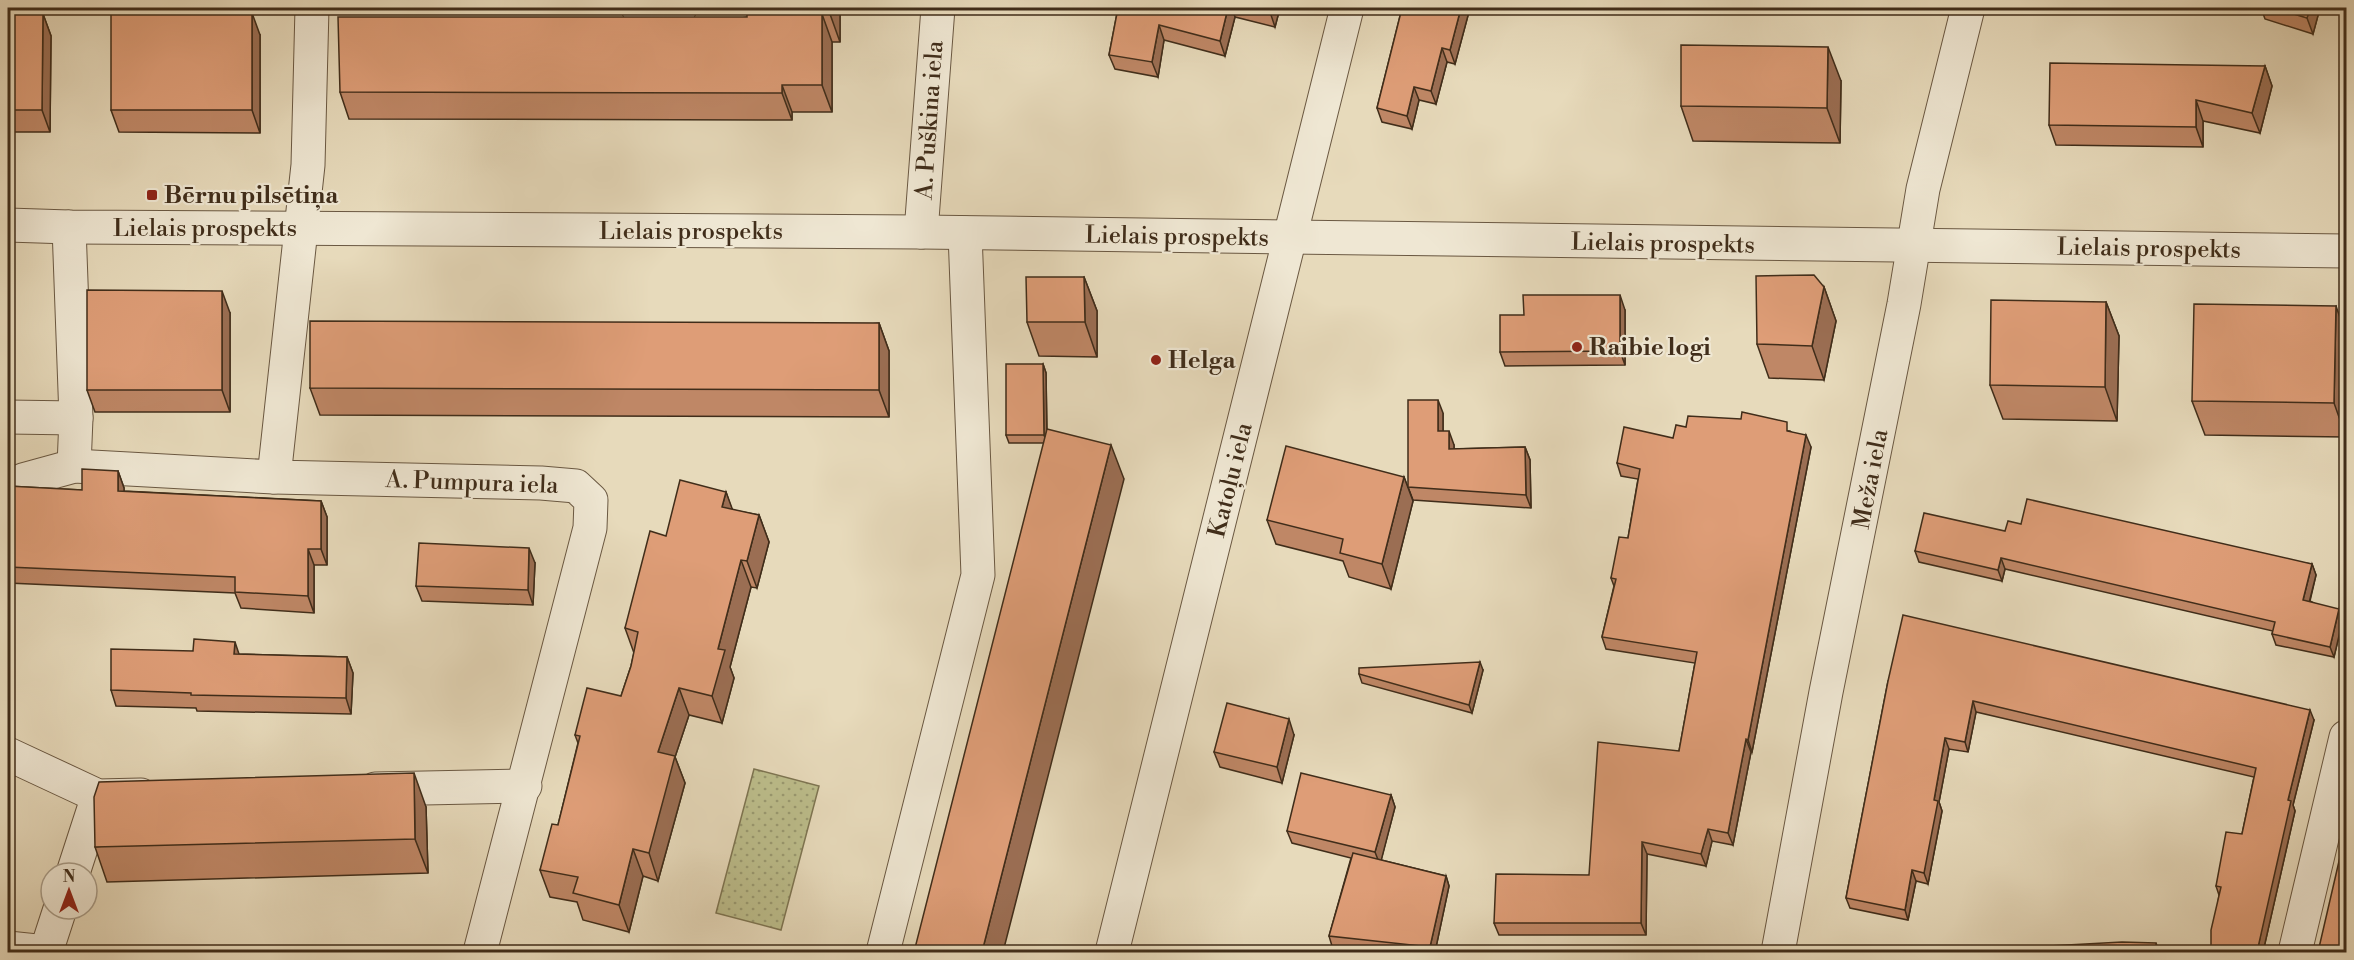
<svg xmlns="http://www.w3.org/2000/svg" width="2354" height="960" font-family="'Libre Bodoni',serif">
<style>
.park{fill:url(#park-dots);stroke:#7e7552;stroke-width:1.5}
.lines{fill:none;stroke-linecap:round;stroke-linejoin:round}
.minor-casing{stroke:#6a5842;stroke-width:35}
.tertiary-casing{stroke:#6a5842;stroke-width:35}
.minor{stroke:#efe7d3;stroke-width:33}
.tertiary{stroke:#efe7d3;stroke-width:33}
.wall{fill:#bf8766;stroke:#402d1a;stroke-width:1.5}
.shaded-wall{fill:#9b6e53;stroke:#402d1a;stroke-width:1.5}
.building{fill:#de9d77;stroke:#402d1a;stroke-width:1.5}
.poi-dot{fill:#8f2418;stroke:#efe7d3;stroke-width:2}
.labels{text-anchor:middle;stroke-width:4.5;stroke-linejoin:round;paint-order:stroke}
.street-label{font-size:24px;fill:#402d1a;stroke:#efe7d3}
.poi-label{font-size:24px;font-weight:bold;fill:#402d1a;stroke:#efe7d3;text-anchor:start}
</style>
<defs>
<pattern id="park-dots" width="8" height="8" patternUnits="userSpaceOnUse" patternTransform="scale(1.5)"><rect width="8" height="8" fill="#bcbd8b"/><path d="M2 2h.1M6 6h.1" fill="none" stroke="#9a9a71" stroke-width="1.8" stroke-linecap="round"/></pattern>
</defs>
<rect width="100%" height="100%" fill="#e7dabb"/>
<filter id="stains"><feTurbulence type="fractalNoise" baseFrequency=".00333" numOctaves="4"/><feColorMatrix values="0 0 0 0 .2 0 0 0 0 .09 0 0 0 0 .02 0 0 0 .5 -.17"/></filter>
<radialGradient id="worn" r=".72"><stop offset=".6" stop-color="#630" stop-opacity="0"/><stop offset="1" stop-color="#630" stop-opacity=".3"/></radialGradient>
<polygon class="park" points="754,769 819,786 781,930 716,913"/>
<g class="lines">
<g class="minor-casing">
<g id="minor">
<polyline points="312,8 308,165 274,477 541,483 576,486 591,500 590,528 480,952"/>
<polyline points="638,8 680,8"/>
<polyline points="69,227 76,418 74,466"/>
<polyline points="921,232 938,8"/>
<polyline points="8,417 76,418"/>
<polyline points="23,480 74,466 274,477"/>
<polyline points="8,754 98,796 141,795"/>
<polyline points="375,789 525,786"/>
<polyline points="73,873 98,796"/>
<polyline points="8,948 46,952"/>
<polyline points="46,952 60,909"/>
<polyline points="883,952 978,575 965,233"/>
<polyline points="1112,952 1347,8"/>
<polyline points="1778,952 1826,692 1904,304 1923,189 1968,8"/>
<polyline points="2295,952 2346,737"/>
</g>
</g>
<g class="tertiary-casing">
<polyline id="tertiary" points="8,225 69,227 921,232 2346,251"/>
</g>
<use href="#minor" class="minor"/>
<use href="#tertiary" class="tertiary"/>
</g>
<g class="wall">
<polygon points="840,8 840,42 832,42 832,112 792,112 792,120 349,119 340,92 747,17"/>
<polygon points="1118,8 1280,8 1275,27 1235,17 1225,56 1164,40 1158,77 1115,69 1109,55"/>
<polygon points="1402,8 1470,8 1455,64 1447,62 1436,104 1419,100 1412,129 1382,122 1377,108"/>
<polygon points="1888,8 1908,8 1907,12"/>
<polygon points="2261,8 2320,8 2313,34 2265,19"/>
<polygon points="8,14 43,14 51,36 50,132 8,132"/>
<polygon points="260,35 260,133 119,132 111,110"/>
<polygon points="2265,66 2272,86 2260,133 2203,121 2203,147 2056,145 2049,125"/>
<polygon points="1841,81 1840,143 1693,141 1681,106"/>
<polygon points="1084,277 1097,311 1097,357 1039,356 1027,322"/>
<polygon points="1824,287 1836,321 1824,380 1769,378 1757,344"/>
<polygon points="2106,302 2119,336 2117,421 2003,419 1990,385"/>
<polygon points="2336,306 2346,437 2205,435 2192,401"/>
<polygon points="1625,310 1625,365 1505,366 1500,352 1524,315"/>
<polygon points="230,313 230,412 95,412 87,390"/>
<polygon points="879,323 889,351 889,417 320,415 310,388"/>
<polygon points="1043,364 1046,373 1047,431 1124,479 1044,443 1009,443 1006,435"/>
<polygon points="1443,413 1443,431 1454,445 1454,449 1525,447 1530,460 1531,508 1413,500 1408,487"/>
<polygon points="1686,427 1790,431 1811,447 1752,752 1751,752 1733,845 1712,841 1706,866 1647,854 1646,935 1499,935 1494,923 1589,875 1679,751 1695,663 1606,649 1602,637 1614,586 1611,578 1628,538 1638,479 1621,476 1617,463 1673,438"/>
<polygon points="118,471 124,488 124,491 321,501 327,517 327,565 314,565 314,613 241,608 235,593 8,583 8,486 82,490"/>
<polygon points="1404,477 1413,501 1391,589 1349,577 1343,561 1276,544 1267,520"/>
<polygon points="726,492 732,510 759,515 769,542 757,588 751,587 730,667 734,678 722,723 689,715 675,757 685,783 658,881 643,876 629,932 583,920 577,902 550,897 540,870 558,825 578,743 575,735 621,696 631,666 634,653 625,628 666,536"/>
<polygon points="2021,524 2312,564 2316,575 2310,601 2343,619 2334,657 2276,645 2272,634 2273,631 2005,569 2002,581 1919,562 1915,551 2005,531"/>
<polygon points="535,563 533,605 422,601 416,586"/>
<polygon points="193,651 239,654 347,657 353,673 351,714 197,711 196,708 116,706 111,690"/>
<polygon points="1483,670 1472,713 1362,683 1359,674"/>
<polygon points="1888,681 2314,720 2293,805 2295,811 2263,952 2211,952 2219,895 2216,886 2242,834 2254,777 1976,712 1968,752 1949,749 1939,802 1942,811 1928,884 1916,881 1908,920 1850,908 1846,898"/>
<polygon points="1294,735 1282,783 1220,767 1214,752"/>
<polygon points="1391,795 1395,807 1381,860 1446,876 1449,886 1435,952 1394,952 1332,946 1329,936 1351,858 1292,843 1287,831"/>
<polygon points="426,807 428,873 107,882 95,847"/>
</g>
<g class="shaded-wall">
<polygon points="830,8 840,8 840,42 830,14"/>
<polygon points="1228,8 1232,8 1235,17 1225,56 1220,41"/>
<polygon points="1271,8 1280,8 1275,27 1270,12"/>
<polygon points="1461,8 1470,8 1455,64 1450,50"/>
<polygon points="2310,8 2320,8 2313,34 2307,18"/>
<polygon points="252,13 260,35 260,133 252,110"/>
<polygon points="43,14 51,36 50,132 42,110"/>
<polygon points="822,14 832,42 832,112 822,85"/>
<polygon points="1159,25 1164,40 1158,77 1152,62"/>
<polygon points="1828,47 1841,81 1840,143 1827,108"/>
<polygon points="1442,48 1447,62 1436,104 1431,91"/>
<polygon points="2265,66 2272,86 2260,133 2252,113"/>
<polygon points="782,85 792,112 792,120 782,93"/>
<polygon points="1414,87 1419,100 1412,129 1407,116"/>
<polygon points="2196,100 2203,121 2203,147 2196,127"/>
<polygon points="1084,277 1097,311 1097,357 1085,322"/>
<polygon points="1824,287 1836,321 1824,380 1812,346"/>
<polygon points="222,291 230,313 230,412 222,390"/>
<polygon points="1620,295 1625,310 1625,365 1620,351"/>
<polygon points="2106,302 2119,336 2117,421 2105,387"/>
<polygon points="2336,306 2346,335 2346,437 2334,403"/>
<polygon points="879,323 889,351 889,417 879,390"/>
<polygon points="1043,364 1046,373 1047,443 1044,435"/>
<polygon points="1438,400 1443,413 1443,445 1438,431"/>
<polygon points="1449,431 1454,445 1454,462 1449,449"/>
<polygon points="1806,435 1811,447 1752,752 1748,740"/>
<polygon points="1111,445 1124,479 1003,952 982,952"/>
<polygon points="1525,447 1530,460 1531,508 1526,495"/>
<polygon points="118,471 124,488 124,507 118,491"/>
<polygon points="1404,477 1413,501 1391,589 1382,564"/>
<polygon points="726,492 736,519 722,507"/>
<polygon points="321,501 327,517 327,565 321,549"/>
<polygon points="759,515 769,542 757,588 747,561"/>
<polygon points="529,548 535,563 533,605 528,590"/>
<polygon points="308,549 314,565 314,613 308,596"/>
<polygon points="2001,558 2005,569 2002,581 1998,570"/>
<polygon points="741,560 751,587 730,667 734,678 722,723 712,696 718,649"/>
<polygon points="2312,564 2316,575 2307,611 2303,600"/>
<polygon points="2339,609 2343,619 2334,657 2330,647"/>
<polygon points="235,642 240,657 234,654"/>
<polygon points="347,657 353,673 351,714 346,698"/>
<polygon points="1480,662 1483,670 1472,713 1469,705"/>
<polygon points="679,688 689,715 675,757 685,783 658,881 649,853 658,752"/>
<polygon points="1973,701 1976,712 1968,752 1965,742"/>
<polygon points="2310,710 2314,720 2293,805 2295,811 2263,952 2257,952 2288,800"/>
<polygon points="1289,719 1294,735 1282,783 1277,767"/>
<polygon points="1945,738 1949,749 1939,802 1942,811 1928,884 1924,873 1934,800"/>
<polygon points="1746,739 1751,752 1733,845 1728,833"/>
<polygon points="414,773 426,807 428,873 415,839"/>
<polygon points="1391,795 1395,807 1380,865 1375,852"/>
<polygon points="1708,829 1712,841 1706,866 1701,854"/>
<polygon points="1642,842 1647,854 1646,935 1641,923"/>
<polygon points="633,849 643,876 629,932 619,905"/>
<polygon points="1912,870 1916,881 1908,920 1905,910"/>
<polygon points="1446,876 1449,886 1435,952 1432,952 1430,947"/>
<polygon points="2156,943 2159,952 2156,952"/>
</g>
<g class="building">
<polygon points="747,8 830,8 830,14 822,14 822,85 782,85 782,93 340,92 338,17 747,17"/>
<polygon points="1118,8 1228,8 1220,41 1159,25 1152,62 1109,55"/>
<polygon points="1252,8 1271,8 1270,12"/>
<polygon points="1402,8 1461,8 1450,50 1442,48 1431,91 1414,87 1407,116 1377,108"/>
<polygon points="2274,8 2310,8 2307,18"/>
<rect x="111" y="13" width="141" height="97"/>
<polygon points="8,14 43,14 42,110 8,110"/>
<polygon points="1681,45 1828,47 1827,108 1681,106"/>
<polygon points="2050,63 2265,66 2252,113 2196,100 2196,127 2049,125"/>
<polygon points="1814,275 1824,287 1812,346 1757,344 1756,276"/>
<polygon points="1026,277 1084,277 1085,322 1027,322"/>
<polygon points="87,290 222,291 222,390 87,390"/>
<polygon points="1523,295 1620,295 1620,351 1500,352 1500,315 1524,315"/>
<polygon points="1991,300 2106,302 2105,387 1990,385"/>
<polygon points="2194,304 2336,306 2334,403 2192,401"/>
<polygon points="310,321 879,323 879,390 310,388"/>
<polygon points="1006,364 1043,364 1044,435 1006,435"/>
<polygon points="1408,400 1438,400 1438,431 1449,431 1449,449 1525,447 1526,495 1408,487"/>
<polygon points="1742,412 1787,422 1787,431 1806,435 1748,740 1746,739 1728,833 1708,829 1701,854 1642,842 1641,923 1494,923 1496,874 1589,875 1598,742 1679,751 1697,652 1602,637 1616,579 1611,578 1619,537 1628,538 1640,469 1617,463 1624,427 1673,438 1676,425 1686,427 1688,416 1741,419"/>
<polygon points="1047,429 1111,445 982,952 914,952"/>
<polygon points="1286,446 1404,477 1382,564 1340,553 1343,539 1267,520"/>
<polygon points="82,469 118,471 118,491 321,501 321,549 308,549 308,596 235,592 235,577 8,567 8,486 82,490"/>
<polygon points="680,480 726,492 722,507 759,515 747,561 741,560 718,649 725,650 712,696 679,688 658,752 675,756 649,853 633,849 619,905 573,893 578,877 540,870 552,824 558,825 580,736 575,735 587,688 621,696 631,666 638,632 625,628 650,531 666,536"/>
<polygon points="2027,499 2312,564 2303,600 2339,609 2330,647 2272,634 2275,622 2001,558 1998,570 1915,551 1924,513 2005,531 2008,521 2021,524"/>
<polygon points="419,543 529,548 528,590 416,586"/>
<polygon points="1903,615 2310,710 2288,800 2291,801 2257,952 2211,952 2211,930 2221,887 2216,886 2226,832 2242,834 2256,768 1973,701 1965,742 1945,738 1934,800 1938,801 1924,873 1912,870 1905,910 1846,898 1888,681"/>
<polygon points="194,639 235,642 234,654 347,657 346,698 191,695 191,693 111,690 111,649 193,651"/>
<polygon points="1480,662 1469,705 1359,674 1359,668"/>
<polygon points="1227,703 1289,719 1277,767 1214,752"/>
<polygon points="414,773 415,839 95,847 94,797 99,782"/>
<polygon points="1301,773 1391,795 1375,852 1287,831"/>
<polygon points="2346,831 2346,952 2318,952"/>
<polygon points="1353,853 1446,876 1430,947 1329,936"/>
<polygon points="2122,942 2156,943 2156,952 2047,952 2047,948 2049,946"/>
<polygon points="1986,949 1986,952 1870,952 1870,951"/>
</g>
<g class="poi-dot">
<rect x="146" y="189" width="12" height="12" rx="3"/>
<circle cx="1577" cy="347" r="6"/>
<circle cx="1156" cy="360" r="6"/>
</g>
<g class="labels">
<g class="street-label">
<text transform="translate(929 120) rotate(-86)" y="8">A. Puškina iela</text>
<text x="205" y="236">Lielais prospekts</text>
<text x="691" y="239">Lielais prospekts</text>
<text transform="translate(1177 236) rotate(1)" y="8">Lielais prospekts</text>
<text transform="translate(1663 243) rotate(1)" y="8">Lielais prospekts</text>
<text transform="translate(2149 248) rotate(1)" y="8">Lielais prospekts</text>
<text transform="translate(1870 479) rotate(-79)" y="8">Meža iela</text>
<text transform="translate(1230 480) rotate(-76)" y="8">Katoļu iela</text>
<text transform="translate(472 482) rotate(2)" y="8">A. Pumpura iela</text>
</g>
<g class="poi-label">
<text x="164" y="203">Bērnu pilsētiņa</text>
<text x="1589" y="355">Raibie logi</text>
<text x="1168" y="368">Helga</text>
</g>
</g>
<rect width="2354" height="960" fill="none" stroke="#e7dabb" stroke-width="30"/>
<rect x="9" y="9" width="2336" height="942" fill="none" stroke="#402d1a" stroke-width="3"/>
<rect x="15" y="15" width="2324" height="930" fill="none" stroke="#402d1a" stroke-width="1.5"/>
<g transform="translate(69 891)"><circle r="28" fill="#efe7d3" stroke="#a99d89" stroke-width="1.5"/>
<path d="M0-4.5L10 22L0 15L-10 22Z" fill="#8f2418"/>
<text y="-9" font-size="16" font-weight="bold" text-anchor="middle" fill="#402d1a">N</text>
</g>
<rect width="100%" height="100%" filter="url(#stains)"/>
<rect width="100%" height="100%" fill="url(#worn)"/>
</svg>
